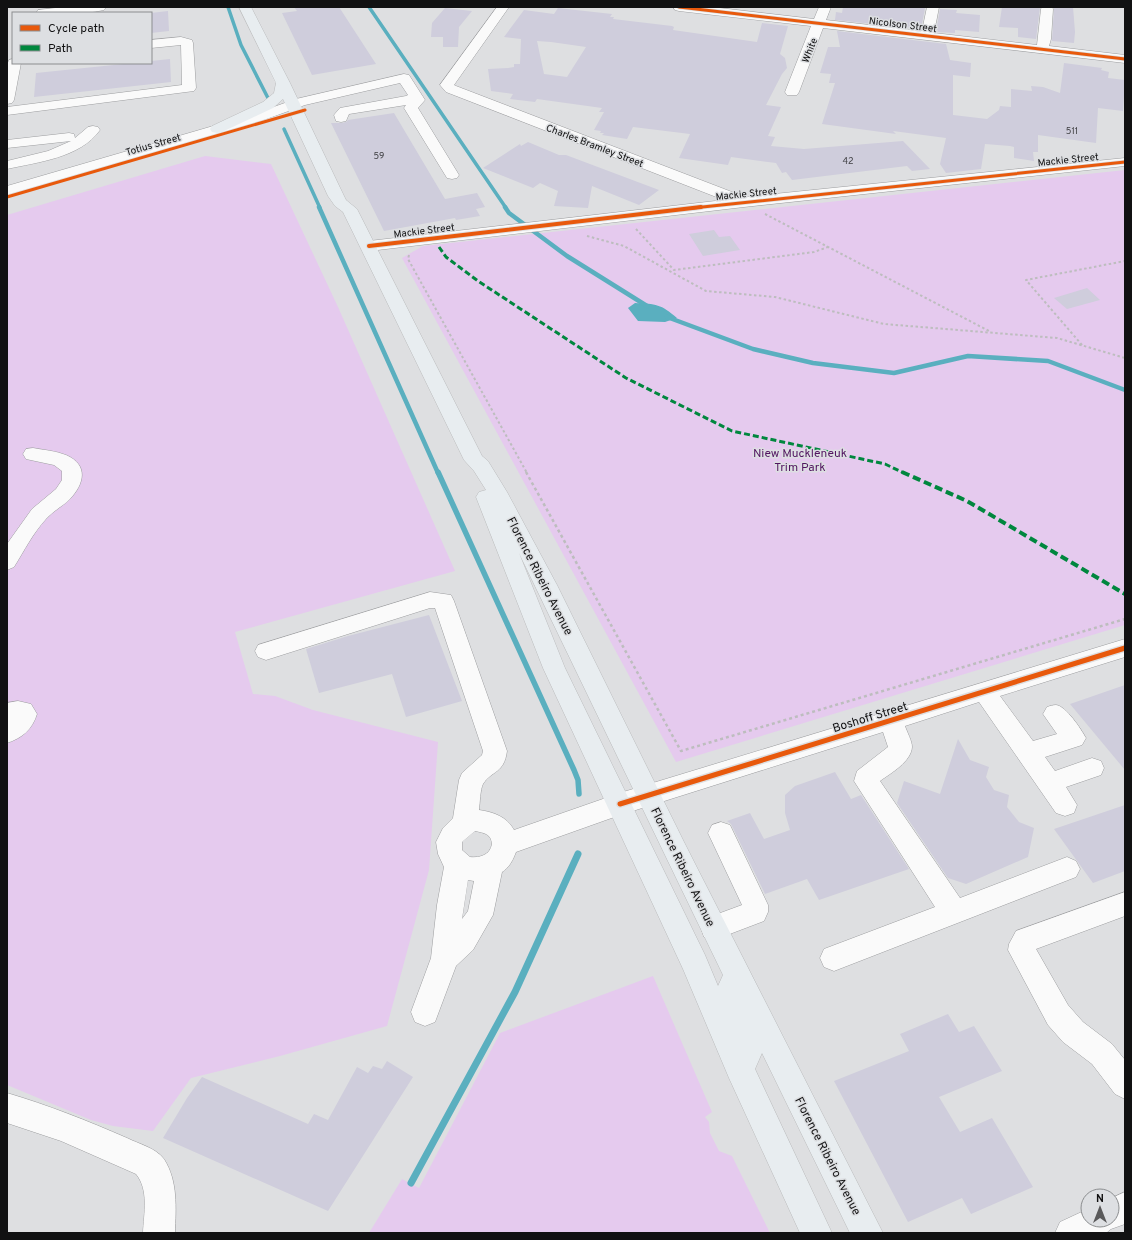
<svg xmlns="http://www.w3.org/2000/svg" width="1132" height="1240" font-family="Overpass,sans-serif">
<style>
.green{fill:#e5caee}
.water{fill:#5aafbf}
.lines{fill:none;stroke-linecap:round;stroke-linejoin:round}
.stream-far3{stroke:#5aafbf;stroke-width:3.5}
.stream-far2{stroke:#5aafbf;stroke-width:4.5}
.stream-far1{stroke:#5aafbf;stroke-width:5.5}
.stream{stroke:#5aafbf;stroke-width:7}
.building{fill:#cfcddc;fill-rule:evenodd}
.minor-casing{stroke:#9d9ea0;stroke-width:1}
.major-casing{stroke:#babbbc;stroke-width:1}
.path-far1{stroke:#bdbdbe;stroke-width:2;stroke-dasharray:2.5 2.5;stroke-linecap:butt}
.path{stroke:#bdbdbe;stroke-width:2.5;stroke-dasharray:3 3;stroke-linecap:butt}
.minor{fill:#fafafa;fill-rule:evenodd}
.major{fill:#e8edf0;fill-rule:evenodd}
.quiet-far1{stroke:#00873e;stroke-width:3;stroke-dasharray:6 3;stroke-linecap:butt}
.quiet{stroke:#00873e;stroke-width:4;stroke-dasharray:8 4;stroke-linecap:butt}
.cycleway-far2-casing{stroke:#dddfe2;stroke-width:4.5}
.cycleway-far1-casing{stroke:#dddfe2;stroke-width:6}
.cycleway-casing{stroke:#dddfe2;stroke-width:8}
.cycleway-far2{stroke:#e8590c;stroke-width:3}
.cycleway-far1{stroke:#e8590c;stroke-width:4}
.cycleway{stroke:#e8590c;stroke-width:5}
.labels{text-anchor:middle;stroke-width:3;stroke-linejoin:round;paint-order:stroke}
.far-number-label{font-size:9px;fill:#404044}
.far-street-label{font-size:10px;fill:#111112;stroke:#dddfe2}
.park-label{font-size:12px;fill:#521561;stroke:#dddfe2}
.street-label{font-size:12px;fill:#111112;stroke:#dddfe2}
</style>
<rect width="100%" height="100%" fill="#dedfe1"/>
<g class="green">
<polygon points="205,156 271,164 338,307 455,571 235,632 253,694 275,696 313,710 438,742 429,870 387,1026 280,1056 191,1078 153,1131 113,1126 91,1120 7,1085 7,215"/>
<polygon points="1125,170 1125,625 676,762 402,258 423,246"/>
<polygon points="653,976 712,1112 705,1117 709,1122 710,1133 719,1151 732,1156 770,1233 369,1233 402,1179 419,1188 500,1033"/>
</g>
<path class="water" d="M 635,303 C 656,304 661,304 677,318 L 665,322 L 638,321 L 628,308 Z"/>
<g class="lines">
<g class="stream-far3">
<polyline points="228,7 241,45 269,100"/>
<polyline points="369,7 506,208"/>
<polyline points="284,129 320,208"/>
</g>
<g class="stream-far2">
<polyline points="319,207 438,473"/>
<polyline points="505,207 509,213 567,256 647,306"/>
<polyline points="667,317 753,349 813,363 894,373 968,356 1048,361 1125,390"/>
</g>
<polyline class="stream-far1" points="438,472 574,770 578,780 579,794"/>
<polyline class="stream" points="411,1183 515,992 578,854"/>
</g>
<g class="building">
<polygon points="294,7 339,7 376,64 312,75 282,13 297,11"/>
<polygon points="843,7 906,8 906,7 912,7 925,8 921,29 835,20 836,12 842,13"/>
<polygon points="1002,7 1040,7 1036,39 1018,37 1018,28 999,27"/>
<polygon points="1054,7 1073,7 1075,32 1074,43 1052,41"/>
<polygon points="445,8 472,11 459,27 458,47 443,47 443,37 431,37 432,23"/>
<path d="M 558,8 L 612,14 L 610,17 L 614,17 L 613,19 L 672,26 L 674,27 L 673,30 L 757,42 L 762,23 L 788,26 L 780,54 L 785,58 L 787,68 L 782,74 L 766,105 L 781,107 L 768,136 L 775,137 L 771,146 L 804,149 L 903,141 L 930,169 L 912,171 L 907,166 L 792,180 L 786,172 L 782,173 L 776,163 L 731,157 L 728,165 L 679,158 L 690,134 L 633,127 L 627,139 L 602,135 L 604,133 L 600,133 L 601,131 L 594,130 L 604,112 L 599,112 L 602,108 L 537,99 L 535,102 L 510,99 L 513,94 L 491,91 L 488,69 L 508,68 L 514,67 L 514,64 L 520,64 L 521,39 L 504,37 L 524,10 L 554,14 ZM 537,41 L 551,42 L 586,47 L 567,77 L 544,74 Z"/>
<polygon points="940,9 957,10 956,13 980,15 979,32 955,30 955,33 936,32"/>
<polygon points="168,11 169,31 151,33 151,13"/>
<polygon points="837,31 946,44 950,60 971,63 970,77 953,75 953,115 987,119 999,110 1000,106 1011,107 1011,89 1032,91 1031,86 1043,87 1060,93 1064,63 1102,68 1101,70 1109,72 1108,78 1125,80 1123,111 1098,108 1096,143 1038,135 1038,152 1033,152 1034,161 1014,158 1014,147 1010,146 985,144 981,169 946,173 940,164 946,138 893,131 896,134 822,124 835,83 829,83 831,74 820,73 828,47 840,47"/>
<polygon points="170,59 171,82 34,97 36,73 133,63 151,63 151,61"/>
<polygon points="394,113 445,199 477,193 485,207 476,209 480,216 456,220 455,218 384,231 331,123 341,123 346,122 348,120"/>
<polygon points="528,142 559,155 566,155 659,190 639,205 592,186 588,208 554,206 558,191 540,183 533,188 483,168 520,144 521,146"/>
<polygon points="714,230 719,237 730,236 740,250 703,256 689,234"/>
<polygon points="1087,288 1100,300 1067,309 1054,298"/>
<polygon points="429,615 462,701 406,717 392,674 319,693 306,649 348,636"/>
<polygon points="1125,685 1125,770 1070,704"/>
<polygon points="958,739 970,760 989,767 986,777 994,790 1009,795 1007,807 1019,822 1034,828 1028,857 966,884 948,878 897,803 904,781 940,794"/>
<polygon points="835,772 851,799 861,795 909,869 819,900 807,879 765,894 731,824 727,821 750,813 764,839 790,830 785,813 785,795 795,786"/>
<polygon points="1125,805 1125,871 1093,883 1054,829"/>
<polygon points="948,1014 959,1032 974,1026 1002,1071 939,1097 960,1132 992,1118 1033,1187 971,1214 962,1198 908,1222 834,1081 909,1051 900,1034"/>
<polygon points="387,1061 413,1077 328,1211 163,1138 187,1098 202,1077 308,1124 314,1114 328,1120 357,1067 368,1073 373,1066 382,1069"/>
</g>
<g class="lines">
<g class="minor-casing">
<g id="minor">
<path d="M 64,7 L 106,7 L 104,10 C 82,15 58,13 36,13 L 38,10 Z"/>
<polygon points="497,7 509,7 454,85 456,86 745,197 1125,158 1125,166 744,207 369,251 363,249 361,246 363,243 369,241 724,200 446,92 440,85"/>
<polygon points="673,7 711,7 814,19 819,7 831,7 826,20 922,31 927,7 939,7 934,33 1037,45 1041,9 1042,7 1052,7 1053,9 1051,39 1049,46 1125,55 1125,63 823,28 799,92 797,95 787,95 785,92 811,26 679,11 675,10"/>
<polygon points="181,37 192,40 193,43 196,88 194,91 7,115 7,107 182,85 181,45 151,48 151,40"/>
<polygon points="13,59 13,63 21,63 14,100 12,103 7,104 7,65 9,60"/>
<polygon points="404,74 409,75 425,100 418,108 459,175 457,178 452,179 447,178 404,108 406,105 349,114 346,121 341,122 336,121 334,115 340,108 406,96 408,95 400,83 305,105 261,121 7,196 7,186 251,115 296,99"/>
<path d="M 93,126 L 98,127 L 100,130 C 80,158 38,162 7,169 L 7,161 L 48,151 L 71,141 L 7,148 L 7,140 L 69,133 L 74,134 L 75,138 L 88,127 Z"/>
<path d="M 33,448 C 44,450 56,451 66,455 C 89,465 84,484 70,499 C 63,506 53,511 46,519 C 33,533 24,551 14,567 L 7,570 L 7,544 L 32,509 L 56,489 L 62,480 L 62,471 L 54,465 L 26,459 L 23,454 L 26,449 Z"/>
<path d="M 430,592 L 451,595 L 454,601 L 507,751 C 504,774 492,770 483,784 C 480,790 480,803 479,810 C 494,812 507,817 514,830 L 620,793 L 1125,639 L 1125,657 L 1000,696 L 1033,741 L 1057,734 L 1043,714 L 1047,707 C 1050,706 1053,705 1056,705 C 1066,706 1081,729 1086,738 L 1082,745 L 1045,757 L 1055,771 L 1092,758 L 1101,761 L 1104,768 L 1101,775 L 1066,787 L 1077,805 L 1074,813 L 1065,816 L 1056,813 L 979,702 L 905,726 C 907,732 912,741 912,747 C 911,762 891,773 880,781 L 960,898 L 1067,857 L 1076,861 L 1080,869 L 1076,877 L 834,971 L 824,967 L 820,958 L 824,949 L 935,907 L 854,781 L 857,771 L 888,747 L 883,732 L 620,815 L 516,852 C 513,860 509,868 502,872 L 493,915 L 473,950 L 456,966 L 435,1022 L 425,1026 L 415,1022 L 411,1012 L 431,958 L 437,905 L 444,867 L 438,854 L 436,842 L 443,828 L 453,818 L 459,780 L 462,773 L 482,755 L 483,751 L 435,608 L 430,608 L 266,660 L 258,657 L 255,651 L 258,645 ZM 475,831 C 485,833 491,834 492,844 C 490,855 480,858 470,857 L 462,850 L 462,842 ZM 468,880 L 474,881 L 468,911 L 462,919 Z"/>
<path d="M 18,701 L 31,704 L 37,714 C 32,730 22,738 7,743 L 7,703 Z"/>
<polygon points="721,822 730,825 768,905 768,912 764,921 714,940 704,937 701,928 704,919 742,905 708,833 712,825"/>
<polygon points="1125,892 1125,916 1036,949 1068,1005 1083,1022 1112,1044 1125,1060 1125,1099 1115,1094 1092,1064 1063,1042 1048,1025 1008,950 1009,944 1016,931"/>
<path d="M 7,1093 C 48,1105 88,1121 127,1138 C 139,1144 156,1148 164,1159 C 178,1181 176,1208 175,1233 L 143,1233 C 144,1213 149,1190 136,1174 L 61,1141 L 7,1123 Z"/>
<polygon points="1125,1192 1125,1224 1111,1229 1106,1233 1055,1233 1060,1222 1088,1209 1088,1220 1112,1220 1112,1198"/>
</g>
</g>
<g class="major-casing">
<path id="major" d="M 239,7 L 251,7 L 290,83 L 344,196 L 346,200 L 357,209 L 482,456 L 488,461 L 507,492 L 557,585 L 684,842 L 883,1233 L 850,1233 L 762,1053 L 755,1069 L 832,1233 L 800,1233 L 729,1078 L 683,969 L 543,668 L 476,497 L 479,492 L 486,490 L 474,471 L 464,460 L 343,212 L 335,206 L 328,196 L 283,99 L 273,108 L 222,132 L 217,133 L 212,132 L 210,129 L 212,126 L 263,102 L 274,93 L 276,83 ZM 519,553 L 723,975 L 718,986 L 705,955 L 565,668 Z"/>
</g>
<g class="path-far1">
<polyline points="765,214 989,331"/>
<polyline points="636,229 674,270 814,252 828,247"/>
<polyline points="587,236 624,246 706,291 775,297 884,324 1057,338 1125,358"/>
<polyline points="409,255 408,259 527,473"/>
<polyline points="1082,345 1026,280 1125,261"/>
</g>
<polyline class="path" points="526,472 681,751 1125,619"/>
<use href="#minor" class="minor"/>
<use href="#major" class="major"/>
<polyline class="quiet-far1" points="439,247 446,257 478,281 626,378 732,431 885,464 904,473"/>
<polyline class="quiet" points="902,472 967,501 1125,594"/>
<g class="cycleway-far2-casing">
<g id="cycleway-far2">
<polyline points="679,7 1125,59"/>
<polyline points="7,197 305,110"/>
<polyline points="693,208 1125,162"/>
</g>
</g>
<g class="cycleway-far1-casing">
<polyline id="cycleway-far1" points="369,246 701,207"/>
</g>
<g class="cycleway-casing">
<polyline id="cycleway" points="620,804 1125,648"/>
</g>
<use href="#cycleway-far2" class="cycleway-far2"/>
<use href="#cycleway-far1" class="cycleway-far1"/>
<use href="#cycleway" class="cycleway"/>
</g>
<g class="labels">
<g class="far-number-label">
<text x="1072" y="134">511</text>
<text x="379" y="159">59</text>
<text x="848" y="164">42</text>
</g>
<g class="far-street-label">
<text transform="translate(903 24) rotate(7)" y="4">Nicolson Street</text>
<text transform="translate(809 50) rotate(-68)" y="4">White</text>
<text transform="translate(153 144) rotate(-16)" y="4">Totius Street</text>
<text transform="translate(595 145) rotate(21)" y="4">Charles Bramley Street</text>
<text transform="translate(1068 159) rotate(-6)" y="4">Mackie Street</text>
<text transform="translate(746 193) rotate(-6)" y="4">Mackie Street</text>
<text transform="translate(424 230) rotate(-7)" y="4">Mackie Street</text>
</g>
<g class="park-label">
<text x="800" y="457">Niew Muckleneuk<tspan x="800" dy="14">Trim Park</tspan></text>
</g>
<g class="street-label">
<text transform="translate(540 576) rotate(63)" y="4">Florence Ribeiro Avenue</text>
<text transform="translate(870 717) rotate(-17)" y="4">Boshoff Street</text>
<text transform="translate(683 867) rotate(64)" y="4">Florence Ribeiro Avenue</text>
<text transform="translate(828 1156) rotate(63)" y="4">Florence Ribeiro Avenue</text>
</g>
</g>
<rect width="1132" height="1240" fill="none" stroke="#111112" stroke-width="16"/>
<rect x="12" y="12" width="140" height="52" fill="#dddfe2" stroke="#8b8d8f"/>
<rect x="20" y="25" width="20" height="6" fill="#e8590c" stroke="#8b8d8f"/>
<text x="48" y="32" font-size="12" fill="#111112">Cycle path</text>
<rect x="20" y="45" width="20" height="6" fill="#00873e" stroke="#8b8d8f"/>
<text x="48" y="52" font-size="12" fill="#111112">Path</text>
<g transform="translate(1100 1208)"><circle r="19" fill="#dddfe2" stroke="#8b8d8f"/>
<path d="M0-3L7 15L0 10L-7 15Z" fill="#59595a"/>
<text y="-6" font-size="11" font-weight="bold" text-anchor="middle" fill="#111112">N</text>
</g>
</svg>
